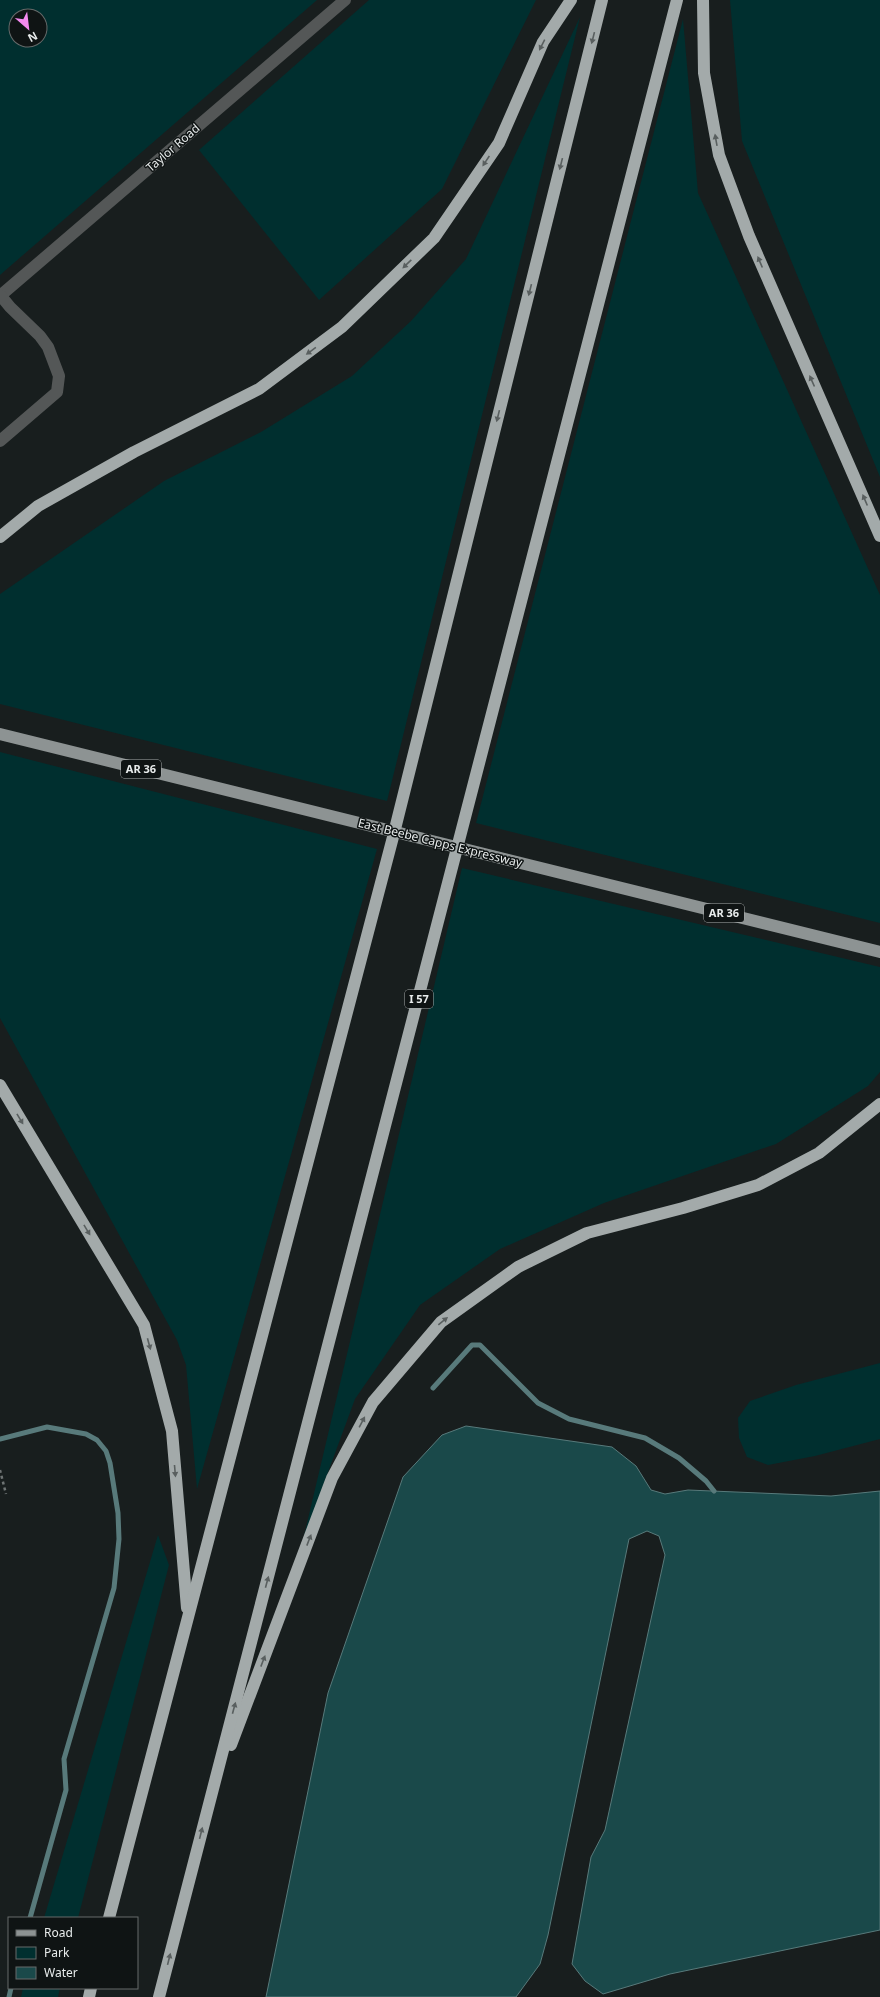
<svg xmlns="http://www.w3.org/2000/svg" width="880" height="1997" font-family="'Noto Sans',sans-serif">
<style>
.green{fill:#002f2f;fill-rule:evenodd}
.water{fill:#1a494a;stroke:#587a7b}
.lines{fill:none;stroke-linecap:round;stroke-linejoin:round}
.stream{stroke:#587a7b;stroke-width:5}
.path{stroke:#6e7474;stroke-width:2.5;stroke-dasharray:3 3;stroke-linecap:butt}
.minor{stroke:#545757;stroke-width:12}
.major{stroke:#8d9393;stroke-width:12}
.highway{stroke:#a3aaaa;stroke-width:12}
.oneway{fill:#595f5f}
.labels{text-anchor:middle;stroke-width:3;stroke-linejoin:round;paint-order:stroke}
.shield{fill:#0f1414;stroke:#a7abab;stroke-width:1}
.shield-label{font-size:11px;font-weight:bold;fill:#e8ecec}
.street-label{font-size:12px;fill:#e8ecec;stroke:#0f1414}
</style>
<rect width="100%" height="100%" fill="#181e1e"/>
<g class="green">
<path d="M 0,0 L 317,0 L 0,275 ZM 16,16 L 40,16 L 40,40 L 16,40 Z"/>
<polygon points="369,0 536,0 442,189 319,300 199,150"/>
<polygon points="730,0 880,0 880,477 742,141"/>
<polygon points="580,17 387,801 0,704 0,594 164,481 261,432 352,376 411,321 466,259"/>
<polygon points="683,19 698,193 880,595 880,923 476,823"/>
<polygon points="0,752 377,849 197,1489 186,1365 177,1340 0,1018"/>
<polygon points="462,868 880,967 880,1072 868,1086 776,1144 604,1203 500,1249 420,1305 355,1399 303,1540"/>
<polygon points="880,1363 880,1439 815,1456 768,1465 747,1457 739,1438 738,1418 750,1401 796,1385"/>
<polygon points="158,1535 169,1565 78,1918 44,1918"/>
<polygon points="23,1988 60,1988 58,1997 21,1997"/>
</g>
<polygon class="water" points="466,1426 612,1447 636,1466 651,1490 665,1494 688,1490 831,1496 880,1491 880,1930 670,1974 603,1994 585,1981 572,1964 591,1857 605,1830 665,1555 659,1536 647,1531 629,1539 548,1935 540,1964 516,1997 266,1997 328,1693 403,1477 442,1435"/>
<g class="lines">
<g class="stream">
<polyline points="433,1388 472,1345 480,1345 538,1403 569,1419 645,1438 679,1458 706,1481 714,1491"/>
<polyline points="0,1439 47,1427 86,1434 97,1440 106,1451 110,1463 118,1513 119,1539 114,1588 64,1759 66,1790 30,1918"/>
<polyline points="9,1997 11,1988"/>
</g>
<polyline class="path" points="0,1470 6,1494"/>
<g class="minor">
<polyline points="0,296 345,0"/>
<polyline points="0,441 57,392 59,376 48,347 40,336 10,307 1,296"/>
</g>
<polyline class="major" points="0,734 880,952"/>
<g class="highway">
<polyline points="703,0 704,73 719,155 749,236 880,536"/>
<polyline points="0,537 38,506 134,452 259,389 342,327 434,238 499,143 543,42 571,0"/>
<polyline points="0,1085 144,1325 172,1431 187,1608"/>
<polyline points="231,1745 332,1478 373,1402 441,1322 518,1267 587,1233 683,1208 758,1185 819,1153 880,1104"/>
<polyline points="109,1918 393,837 602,0"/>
<polyline points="89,1997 91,1988"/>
<polyline points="159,1997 677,0"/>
</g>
</g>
<defs><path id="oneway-solid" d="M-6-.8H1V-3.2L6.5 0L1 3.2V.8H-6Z"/></defs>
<g class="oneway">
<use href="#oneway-solid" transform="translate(593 38) rotate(104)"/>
<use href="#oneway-solid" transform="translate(542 45) rotate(117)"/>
<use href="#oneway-solid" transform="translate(716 140) rotate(-100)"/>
<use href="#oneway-solid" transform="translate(486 161) rotate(124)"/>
<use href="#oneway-solid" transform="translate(561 164) rotate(104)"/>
<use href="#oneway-solid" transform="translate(760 262) rotate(-113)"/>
<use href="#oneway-solid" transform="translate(407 264) rotate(136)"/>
<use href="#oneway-solid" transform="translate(530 290) rotate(104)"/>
<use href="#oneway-solid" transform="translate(311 351) rotate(144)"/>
<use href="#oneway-solid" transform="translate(812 381) rotate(-114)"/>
<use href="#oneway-solid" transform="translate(498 416) rotate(104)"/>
<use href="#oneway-solid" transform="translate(865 500) rotate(-113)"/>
<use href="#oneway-solid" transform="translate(20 1119) rotate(59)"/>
<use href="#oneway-solid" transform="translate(87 1230) rotate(59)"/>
<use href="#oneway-solid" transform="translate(443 1321) rotate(-39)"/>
<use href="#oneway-solid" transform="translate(149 1344) rotate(75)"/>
<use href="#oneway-solid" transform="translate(362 1422) rotate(-62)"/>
<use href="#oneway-solid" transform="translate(175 1471) rotate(85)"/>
<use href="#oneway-solid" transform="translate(309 1540) rotate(-69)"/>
<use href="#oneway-solid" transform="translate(267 1582) rotate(-75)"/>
<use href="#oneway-solid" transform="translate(263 1661) rotate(-69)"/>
<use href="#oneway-solid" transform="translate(234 1708) rotate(-75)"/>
<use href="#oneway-solid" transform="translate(201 1833) rotate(-76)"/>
<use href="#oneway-solid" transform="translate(169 1959) rotate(-76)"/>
</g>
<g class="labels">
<g class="shield">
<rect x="121" y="760" width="40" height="18" rx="3"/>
<rect x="704" y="904" width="40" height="18" rx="3"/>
<rect x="405" y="990" width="28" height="18" rx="3"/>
</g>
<g class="shield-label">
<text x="141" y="773">AR 36</text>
<text x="724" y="917">AR 36</text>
<text x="419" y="1003">I 57</text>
</g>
<g class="street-label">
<text transform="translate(173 148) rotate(-41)" y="4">Taylor Road</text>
<text transform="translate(440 843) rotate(14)" y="4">East Beebe Capps Expressway</text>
</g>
</g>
<rect x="8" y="1917" width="130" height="72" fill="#0f1414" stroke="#666a6a"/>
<rect x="16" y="1930" width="20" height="6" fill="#8d9393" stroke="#666a6a"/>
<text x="44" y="1937" font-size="12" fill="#e8ecec">Road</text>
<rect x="16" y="1947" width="20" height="12" fill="#002f2f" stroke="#666a6a"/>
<text x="44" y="1957" font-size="12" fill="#e8ecec">Park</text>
<rect x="16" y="1967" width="20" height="12" fill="#1a494a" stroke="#666a6a"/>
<text x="44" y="1977" font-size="12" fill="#e8ecec">Water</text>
<g transform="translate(28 28) rotate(152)"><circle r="19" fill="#0f1414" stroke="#666a6a"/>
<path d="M0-3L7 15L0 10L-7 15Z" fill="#f489ef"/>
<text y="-6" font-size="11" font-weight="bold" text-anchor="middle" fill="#e8ecec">N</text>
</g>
</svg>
